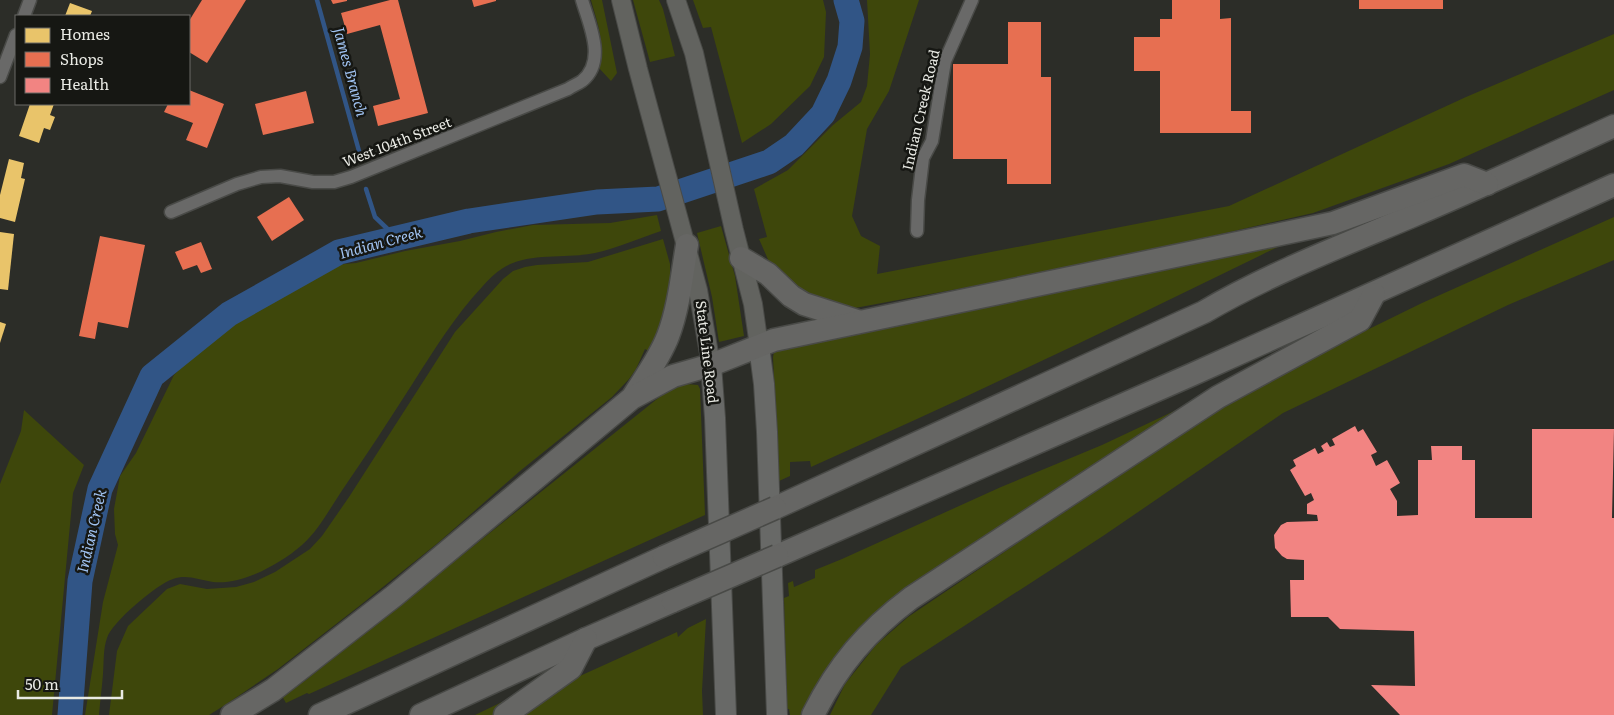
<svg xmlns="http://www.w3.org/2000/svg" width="1614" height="715" font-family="Literata,serif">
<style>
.green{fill:#3e470b}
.homes{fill:#e9c46a}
.shops{fill:#e76f51}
.health{fill:#f28482}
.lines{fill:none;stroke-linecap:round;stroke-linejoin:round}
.stream{stroke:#315586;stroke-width:4.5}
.river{stroke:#315586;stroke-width:25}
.street-casing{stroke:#494a47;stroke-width:15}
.secondary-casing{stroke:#494a47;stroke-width:20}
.primary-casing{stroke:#494a47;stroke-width:22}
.highway-casing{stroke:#494a47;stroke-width:25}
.street{stroke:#696968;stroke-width:12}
.secondary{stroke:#62635f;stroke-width:18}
.primary{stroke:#686967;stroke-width:20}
.highway{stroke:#666664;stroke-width:22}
.highway-bridge-casing{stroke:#494a47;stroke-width:25;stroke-linecap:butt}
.highway-bridge{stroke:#666664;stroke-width:22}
.labels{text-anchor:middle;stroke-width:5;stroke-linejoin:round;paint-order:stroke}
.street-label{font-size:14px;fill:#e9eae4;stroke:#161713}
.water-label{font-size:15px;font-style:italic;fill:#a0c3f2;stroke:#161713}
</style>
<rect width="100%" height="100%" fill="#2c2d28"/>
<g class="green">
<path d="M 591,0 L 602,0 L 617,73 L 611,81 L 599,68 C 606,44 597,22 591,0 Z"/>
<polygon points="633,0 659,0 663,9 675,56 650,62"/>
<polygon points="693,0 823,0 826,12 824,57 810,86 771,124 742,143 711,27 703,28"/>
<polygon points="867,0 919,0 889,91 867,129 852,216 861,236 880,246 877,274 1229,206 1466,97 1614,34 1614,90 1449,164 1313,213 1081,266 855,308 831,307 814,302 770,264 759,239 767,237 754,189 788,170 833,125 861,102 867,86 870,54"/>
<path d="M 657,215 L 661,231 C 640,238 617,248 595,253 C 567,259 527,252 503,268 C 495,273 488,280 482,287 C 455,316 434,350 413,383 C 390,419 367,454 343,489 C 330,508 319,530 302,545 C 280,564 243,585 213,582 C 199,580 187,574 173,579 C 157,584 112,622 107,638 C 103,649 104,662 103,674 C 102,688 100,701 99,715 L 85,715 L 103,602 L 118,545 L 115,534 L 114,509 L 120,476 L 136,453 L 174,375 L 191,357 L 282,288 L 323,266 L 356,263 L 405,251 L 460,241 L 496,232 L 533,225 L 610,223 Z"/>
<polygon points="1614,217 1614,260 1508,305 1283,413 1103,536 901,667 871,715 830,715 845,684 876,645 908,617 1022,540 1267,379 1422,303"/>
<polygon points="721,226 735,276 744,336 719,342 712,297 697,233"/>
<polygon points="663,239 670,264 670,305 651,352 645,349 636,369 629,379 612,397 520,471 439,542 358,607 278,669 225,705 209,715 109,715 117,651 128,626 167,589 180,584 207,589 236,587 254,582 275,572 310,549 322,536 349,497 455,332 503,279 513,271 525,267 537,265 588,262"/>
<path d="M 1292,240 C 1133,318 973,395 811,467 L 810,461 L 790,462 L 790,476 L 779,481 L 773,357 L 774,352 L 781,349 L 966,312 Z"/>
<polygon points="686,384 698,385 700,389 705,515 309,694 307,693 286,703 282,696 306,680 662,395 674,388"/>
<polygon points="1187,405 918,586 805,715 790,715 789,709 787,709 784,598 789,596 788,583 793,581 794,587 815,578 815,570 842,559 1001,487 1102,445"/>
<polygon points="24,410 84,465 73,493 52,715 0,715 0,484 21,431"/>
<polygon points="706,619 702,691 703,715 520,715 571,680 677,632 678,637 688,628"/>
<polygon points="502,702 505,706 497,715 475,715"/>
</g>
<g class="homes">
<polygon points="70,3 92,11 90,16 65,16"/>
<polygon points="30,104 54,104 50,115 55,117 50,130 44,128 39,143 19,136"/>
<polygon points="9,159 24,163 21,178 25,179 15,222 0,218 0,195"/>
<polygon points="0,232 14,234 8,290 0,289"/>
<polygon points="0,322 6,324 0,343"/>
</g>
<g class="shops">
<polygon points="202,0 246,0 207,63 189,52 189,21"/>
<polygon points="331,0 347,0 347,1 333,4"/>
<polygon points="390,0 398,0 428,113 378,126 373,106 400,99 380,25 347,34 341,13"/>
<polygon points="472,0 496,0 496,1 474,7"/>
<polygon points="1172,0 1220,0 1220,19 1231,18 1231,111 1251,111 1251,133 1160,133 1160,71 1134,71 1134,37 1160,37 1160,19 1172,19"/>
<rect x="1359" y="0" width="84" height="9"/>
<polygon points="1008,22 1041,22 1041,77 1051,77 1051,184 1007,184 1007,159 953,159 953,64 1008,64"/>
<polygon points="189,90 224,104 207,148 186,140 193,123 164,112 168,104 189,104"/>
<polygon points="306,91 314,123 263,135 255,104"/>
<polygon points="289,197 304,220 272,241 257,217"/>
<polygon points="100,236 145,245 128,328 98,322 95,339 79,336"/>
<polygon points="201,242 212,269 201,273 197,265 183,270 175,252"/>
</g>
<polygon class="health" points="1355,426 1358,432 1363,429 1377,452 1371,455 1376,466 1387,460 1400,483 1390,489 1397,501 1397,516 1418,515 1418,460 1432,460 1431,446 1462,446 1462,460 1475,460 1475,518 1532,518 1532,429 1614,429 1612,518 1614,518 1614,715 1400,715 1371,685 1415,686 1414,631 1340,629 1328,617 1291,617 1290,580 1304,580 1304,560 1287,559 1282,556 1275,548 1274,535 1281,525 1287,522 1318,521 1317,515 1307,514 1307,504 1314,500 1311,493 1305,496 1290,470 1296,466 1293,460 1315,448 1318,454 1324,451 1321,446 1327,442 1330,447 1335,445 1332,439"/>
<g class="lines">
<g class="stream">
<polyline points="317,0 359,151"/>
<polyline points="366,189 375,217 397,238"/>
</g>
<polyline class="river" points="70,715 80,581 100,489 152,376 229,314 339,252 469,221 597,202 658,199 769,162 794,145 823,114 839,81 850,47 852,21 846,0"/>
<g class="street-casing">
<g id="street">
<polyline points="24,16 30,0"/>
<polyline points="0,77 16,35"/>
<path d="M 171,212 L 237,184 L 261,177 L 280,176 L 313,182 L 334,182 L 351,177 L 568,89 C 572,86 578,84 582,81 C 607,61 589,24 582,0"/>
<polyline points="917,231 918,200 923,158 932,141 945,61 972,0"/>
</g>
</g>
<g class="secondary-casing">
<g id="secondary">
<polyline points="621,0 638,69 698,290 711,365"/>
<polyline points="676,0 694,53 734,230 753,304 759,346"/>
</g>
</g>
<g class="primary-casing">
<g id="primary">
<polyline points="759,346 764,384 767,432 777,715"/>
<polyline points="711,365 715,418 726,715"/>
</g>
</g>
<g class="highway-casing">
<g id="highway">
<polyline points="741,258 768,274 791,296 804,304 857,321"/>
<path d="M 634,395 C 646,376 660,357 668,336 C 679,307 682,275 687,245"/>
<path d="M 775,508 L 1204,312 C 1269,274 1341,246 1410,217 C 1479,188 1546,157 1614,126"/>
<polyline points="777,556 1191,375 1614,185"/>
<polyline points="232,715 273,690 394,596 632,398 673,376 711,365 774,340 1333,223 1464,175 1487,184"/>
<polyline points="320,715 664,557"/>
<polyline points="421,715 586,639 673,601"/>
<polyline points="505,715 571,668 586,639"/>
<path d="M 813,715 C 838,665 867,631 911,598 L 1218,397 L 1360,320 L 1374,294"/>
</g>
</g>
<use href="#street" class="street"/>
<use href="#secondary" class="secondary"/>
<use href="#primary" class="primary"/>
<use href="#highway" class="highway"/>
<g class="highway-bridge-casing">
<g id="highway-bridge">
<polyline points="664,557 775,508"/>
<polyline points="673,601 777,556"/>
</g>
</g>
<use href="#highway-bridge" class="highway-bridge"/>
</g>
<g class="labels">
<g class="street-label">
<text transform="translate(921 110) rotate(-77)" y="5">Indian Creek Road</text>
<text transform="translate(397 142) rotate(-21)" y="5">West 104th Street</text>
<text transform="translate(707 352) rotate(83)" y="5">State Line Road</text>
</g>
<g class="water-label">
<text transform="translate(350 72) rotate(75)" y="5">James Branch</text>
<text transform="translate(381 243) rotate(-15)" y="5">Indian Creek</text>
<text transform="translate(92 531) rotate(-77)" y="5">Indian Creek</text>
</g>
</g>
<rect x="15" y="15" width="175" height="90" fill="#161713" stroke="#6a6b67"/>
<rect x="25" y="28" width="25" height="15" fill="#e9c46a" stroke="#6a6b67"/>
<text x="60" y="40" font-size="15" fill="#e9eae4">Homes</text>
<rect x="25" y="52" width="25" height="15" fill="#e76f51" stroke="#6a6b67"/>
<text x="60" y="65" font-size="15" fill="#e9eae4">Shops</text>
<rect x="25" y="78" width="25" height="15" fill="#f28482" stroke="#6a6b67"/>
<text x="60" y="90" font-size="15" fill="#e9eae4">Health</text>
<path d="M18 690v8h104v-8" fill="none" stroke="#e9eae4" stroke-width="2.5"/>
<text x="25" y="690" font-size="15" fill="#e9eae4" stroke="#161713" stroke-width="4" paint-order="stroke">50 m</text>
</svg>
